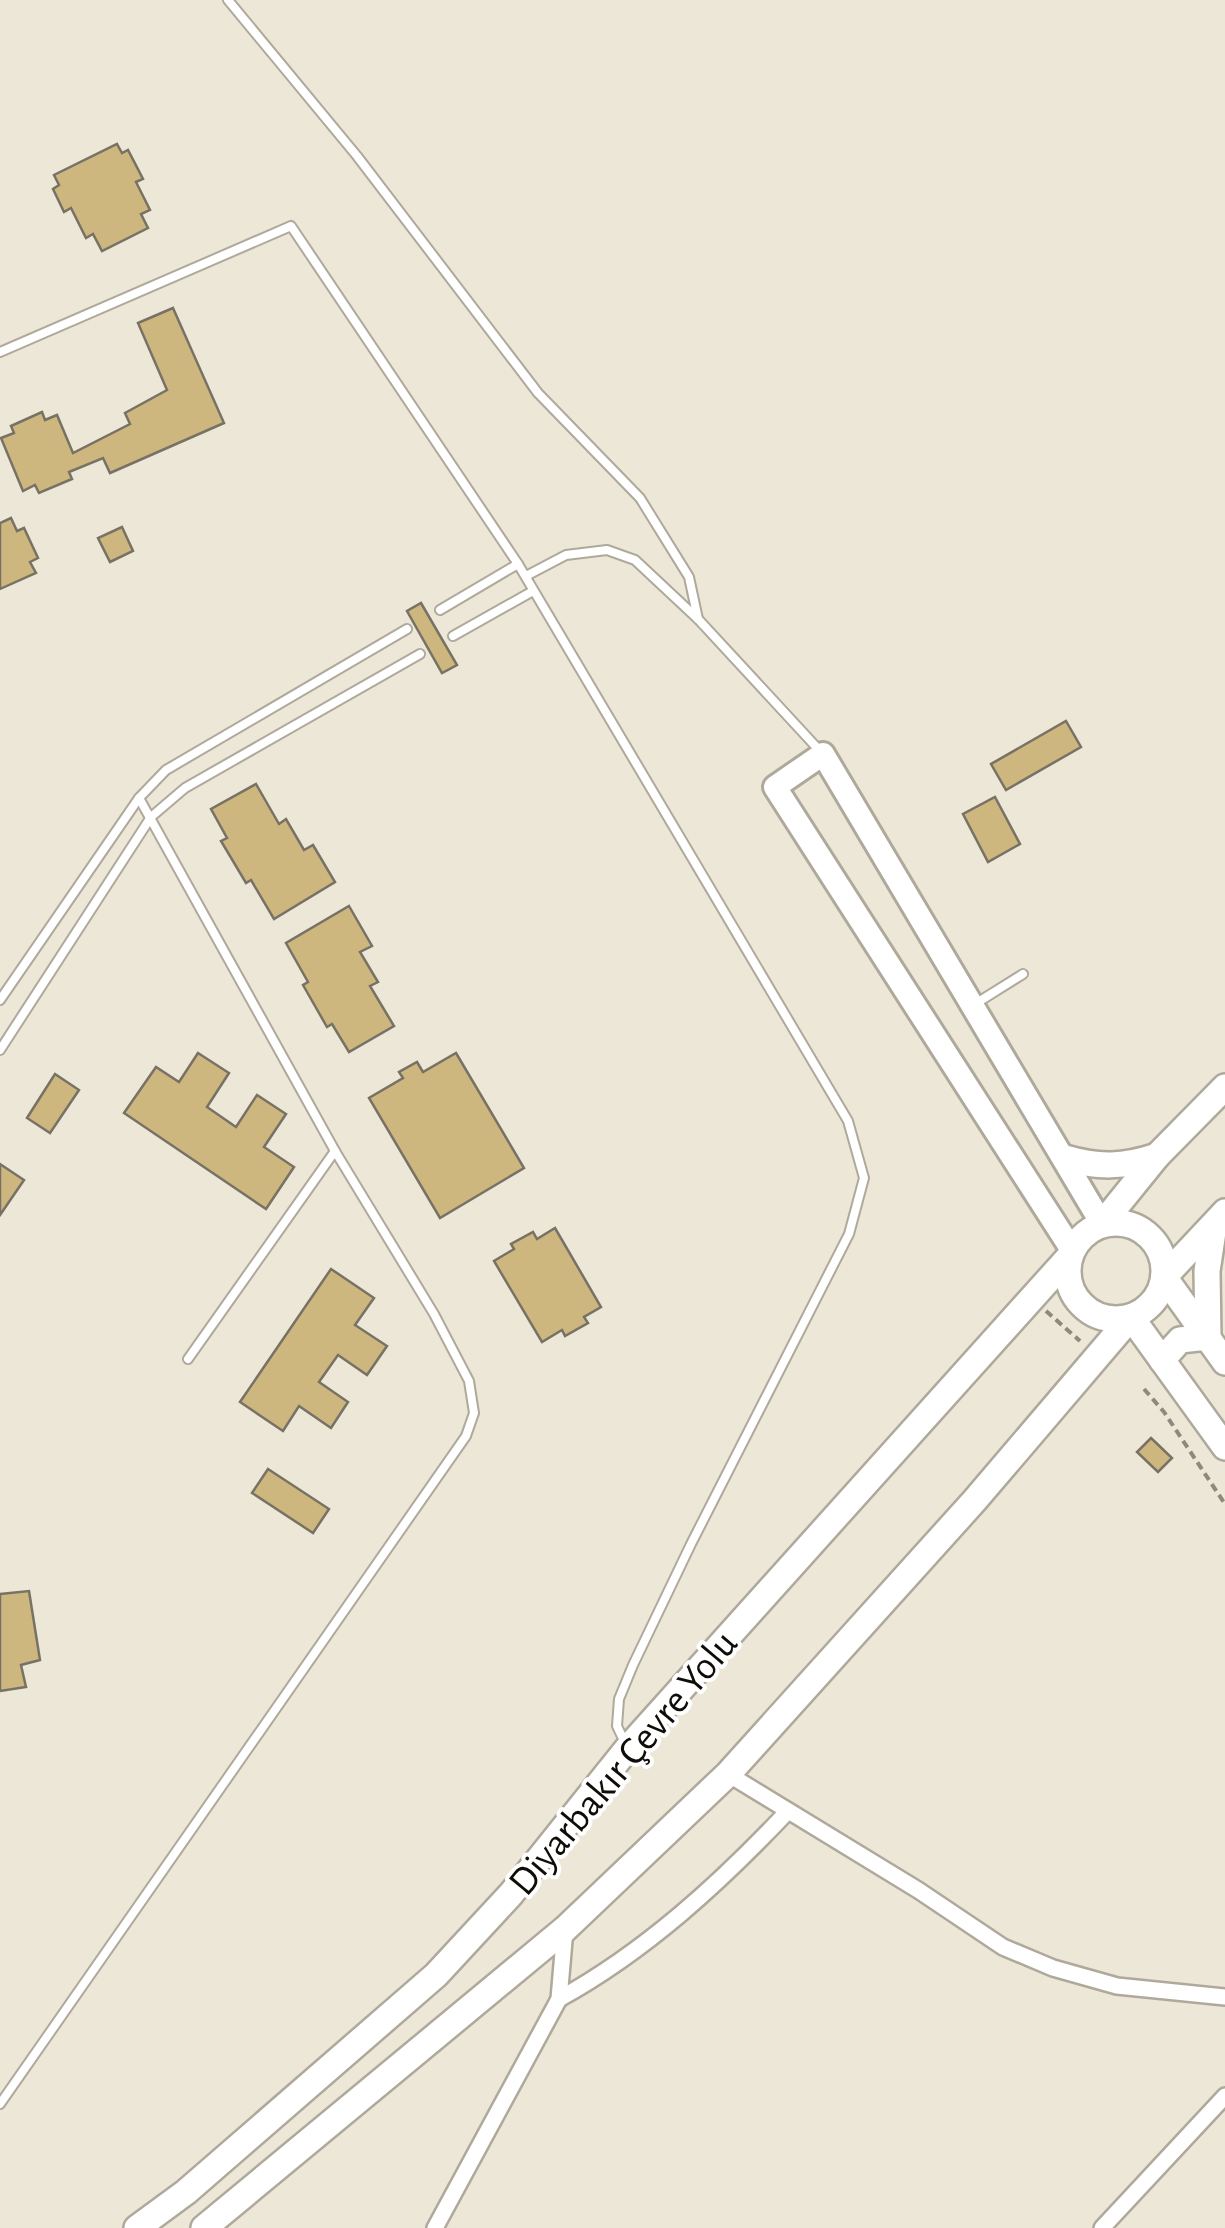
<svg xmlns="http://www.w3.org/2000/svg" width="1225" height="2228" font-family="'Alegreya Sans',sans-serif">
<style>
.building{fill:#cdb77f;stroke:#787265;stroke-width:2.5}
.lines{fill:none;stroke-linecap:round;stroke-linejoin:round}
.service-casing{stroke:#afa99b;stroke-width:12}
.minor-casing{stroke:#afa99b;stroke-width:20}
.secondary-casing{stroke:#afa99b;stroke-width:28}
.primary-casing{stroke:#afa99b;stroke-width:30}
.trunk-casing{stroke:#afa99b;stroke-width:30}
.path{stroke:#8d897e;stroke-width:4;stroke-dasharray:8 5;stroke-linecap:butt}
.service{stroke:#fff;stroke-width:8}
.minor{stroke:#fff;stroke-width:15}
.secondary{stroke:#fff;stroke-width:22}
.primary{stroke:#fff;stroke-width:25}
.trunk{stroke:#fff;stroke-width:25}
.labels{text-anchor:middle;stroke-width:8;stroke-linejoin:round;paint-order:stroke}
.street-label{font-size:40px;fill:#0f0d08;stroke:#fff}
</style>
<rect width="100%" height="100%" fill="#ede7d8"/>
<g class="building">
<polygon points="117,144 122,153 128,150 143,179 136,182 150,210 141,214 148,228 102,251 93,234 86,238 71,208 64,212 53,189 59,185 54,175"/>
<polygon points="173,308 224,423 110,473 103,458 69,472 72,479 39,493 35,485 23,491 1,438 14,433 11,426 42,412 45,420 57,415 73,453 130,424 125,413 167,390 138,323"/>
<polygon points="11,518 17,531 24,528 38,558 30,562 36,573 0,589 0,523"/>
<polygon points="122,527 133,551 110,562 98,538"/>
<polygon points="421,603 457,665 442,673 407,611"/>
<polygon points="1066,721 1081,747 1006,790 991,764"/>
<polygon points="256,784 279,824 286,819 304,850 313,845 335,882 274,919 251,880 246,883 221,841 227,838 211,809"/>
<polygon points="995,797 1020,844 988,862 963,814"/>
<polygon points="349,906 372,946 360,952 378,982 370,986 394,1026 349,1052 332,1024 327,1027 303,985 308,982 286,943"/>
<polygon points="198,1053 229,1073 207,1107 236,1127 257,1095 286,1114 264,1147 294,1167 266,1209 124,1113 156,1067 179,1082"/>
<polygon points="456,1053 524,1168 440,1218 369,1098 403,1078 399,1072 417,1062 423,1072"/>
<polygon points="55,1074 79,1090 50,1133 27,1118"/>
<polygon points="0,1164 24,1180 0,1215"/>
<polygon points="555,1228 601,1307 584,1317 588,1323 565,1336 562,1330 542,1342 494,1261 514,1249 511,1244 533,1232 537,1239"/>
<polygon points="331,1269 374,1298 355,1325 387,1346 367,1375 338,1355 319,1382 348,1402 331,1428 299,1406 283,1431 240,1402"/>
<polygon points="1151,1438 1172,1458 1158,1472 1137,1452"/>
<polygon points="268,1469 329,1509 313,1533 252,1493"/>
<polygon points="29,1591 40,1660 21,1665 26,1687 0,1691 0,1594"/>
</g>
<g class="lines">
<g class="service-casing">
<g id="service">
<polyline points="228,0 357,156 538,393 640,498 689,577 698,619"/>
<polyline points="0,352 291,226 518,564 848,1121 864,1178 849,1234 691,1544 633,1665 619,1699 617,1726 626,1745"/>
<polyline points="526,576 566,555 607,550 635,560 698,619 820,751"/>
<polyline points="440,610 518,564"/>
<polyline points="453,636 533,591"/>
<polyline points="0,1000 139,798 166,770 407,629"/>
<polyline points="975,1004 1023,974"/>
<polyline points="0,1050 151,817 185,788 420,654"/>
<polyline points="188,1359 335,1151"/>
<polyline points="0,2104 466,1436 474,1413 469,1381 434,1314 335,1151 139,798"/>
</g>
</g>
<g class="minor-casing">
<g id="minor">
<polyline points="728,1774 918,1890 1003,1947 1053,1968 1117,1986 1225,1997"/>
<path d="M 559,1999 C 646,1951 720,1883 788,1811"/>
<polyline points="435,2228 559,1999 565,1929"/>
<polyline points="1102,2228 1225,2096"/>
</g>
</g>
<g class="secondary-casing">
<polyline id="secondary" points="1072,1250 775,787 823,754 1102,1224"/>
</g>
<g class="primary-casing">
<g id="primary">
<polyline points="1164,1277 1225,1362"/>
<polyline points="1131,1317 1225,1447"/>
<polyline points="1162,1360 1180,1340 1208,1337 1207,1271 1214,1225"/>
</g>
</g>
<g class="trunk-casing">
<g id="trunk">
<path d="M 1065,1158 C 1099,1168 1124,1167 1157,1156"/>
<circle cx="1116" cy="1271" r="48"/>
<polyline points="1102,1224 1157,1156 1225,1087"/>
<polyline points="1164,1277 1225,1212"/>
<polyline points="137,2228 186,2192 436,1975 511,1894 627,1749 1069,1257"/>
<polyline points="204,2228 565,1929 728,1774 975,1500 1131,1317"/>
</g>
</g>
<g class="path">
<polyline points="1046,1311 1080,1341"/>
<polyline points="1144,1389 1164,1412 1225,1504"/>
</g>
<use href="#service" class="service"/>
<use href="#minor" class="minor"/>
<use href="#secondary" class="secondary"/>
<use href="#primary" class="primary"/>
<use href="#trunk" class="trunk"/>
</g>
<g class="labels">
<g class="street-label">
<text transform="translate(622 1762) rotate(-50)" y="14">Diyarbakır Çevre Yolu</text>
</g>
</g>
</svg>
